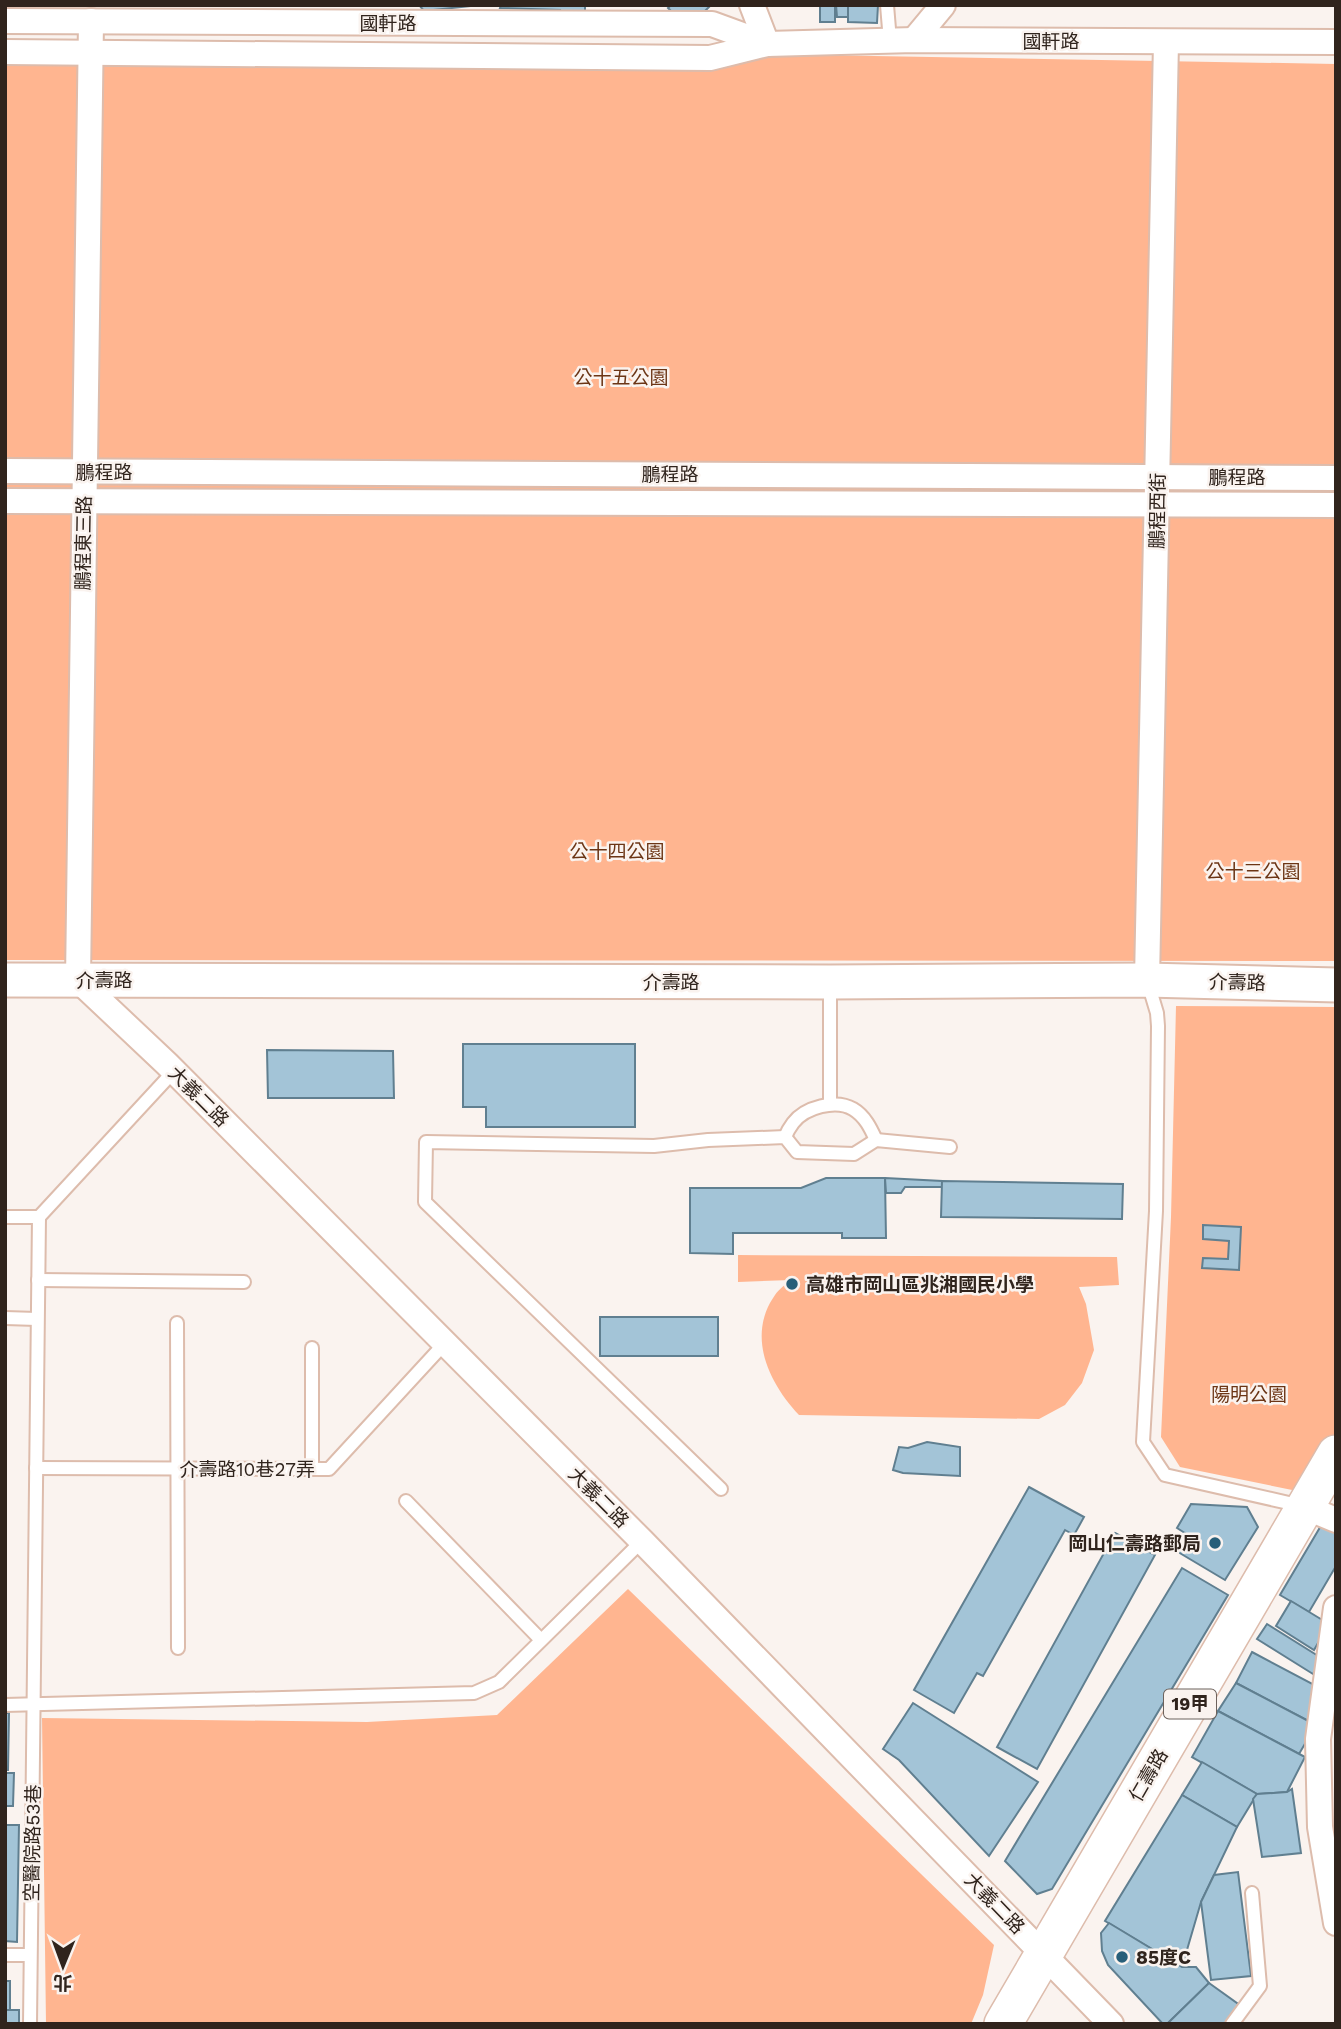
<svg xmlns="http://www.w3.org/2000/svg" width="1341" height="2029" font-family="'Work Sans','Noto Sans TC',sans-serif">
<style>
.green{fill:#ffb590}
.building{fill:#a3c4d7;stroke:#607f90;stroke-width:2}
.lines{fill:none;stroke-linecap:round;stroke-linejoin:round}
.service-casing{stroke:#ddbcac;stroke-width:16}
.minor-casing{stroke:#ddbcac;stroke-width:28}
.secondary-casing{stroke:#ddbcac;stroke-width:37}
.primary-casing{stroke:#ddbcac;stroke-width:40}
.service{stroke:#fff;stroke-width:12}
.minor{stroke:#fff;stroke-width:24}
.secondary{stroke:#fff;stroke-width:33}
.primary{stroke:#fff;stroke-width:37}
.poi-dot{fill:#285f79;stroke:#faf3ef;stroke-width:2.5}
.labels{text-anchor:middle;stroke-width:5;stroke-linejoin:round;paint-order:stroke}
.shield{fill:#faf3ef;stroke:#6d625c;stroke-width:2}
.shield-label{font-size:18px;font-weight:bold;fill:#30241d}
.street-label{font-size:19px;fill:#30241d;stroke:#faf3ef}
.park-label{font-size:19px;fill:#6c3515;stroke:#faf3ef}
.poi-label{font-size:19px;font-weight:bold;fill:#30241d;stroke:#faf3ef;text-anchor:start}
</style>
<rect width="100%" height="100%" fill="#faf3ef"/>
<g class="green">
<polygon points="5,54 816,55 1336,64 1336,961 5,960"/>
<polygon points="1176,1006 1336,1007 1336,1443 1307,1493 1180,1467 1161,1437 1171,1217"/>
<path d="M 738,1255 L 1117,1257 L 1119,1285 L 1079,1287 L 1086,1304 L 1094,1350 L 1082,1383 L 1065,1405 L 1039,1419 L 799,1415 C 769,1383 746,1336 775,1295 C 779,1289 786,1284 791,1280 L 738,1282 Z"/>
<polygon points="628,1589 994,1945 983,1995 971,2024 46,2024 42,1718 367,1722 497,1715"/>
</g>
<g class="building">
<polygon points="419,5 480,5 424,11"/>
<polygon points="501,5 585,5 585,16 559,16 560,10 500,8"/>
<polygon points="671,5 711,5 704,12 673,13 668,8"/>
<rect x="820" y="5" width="15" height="17"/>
<polygon points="836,5 848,5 848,17 837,17"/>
<polygon points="848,5 878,5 877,23 848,22"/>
<polygon points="463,1044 635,1044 635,1127 486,1127 486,1107 463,1107"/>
<polygon points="267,1050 393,1051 394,1098 268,1098"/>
<polygon points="826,1178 885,1178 886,1238 842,1238 842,1233 733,1233 733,1254 690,1253 690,1188 801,1188"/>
<polygon points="885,1178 942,1181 942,1187 905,1187 901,1193 886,1193"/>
<polygon points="942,1181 1123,1184 1122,1219 941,1217"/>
<polygon points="1203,1225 1241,1227 1239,1270 1202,1268 1203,1258 1228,1259 1229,1241 1203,1239"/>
<rect x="600" y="1317" width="118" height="39"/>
<polygon points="927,1442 960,1447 960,1476 903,1473 893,1470 899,1447 908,1448"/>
<polygon points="1029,1487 1084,1517 1074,1535 1065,1530 983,1676 977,1673 954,1713 914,1690"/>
<polygon points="1191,1504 1247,1507 1258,1527 1225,1580 1178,1552 1188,1535 1177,1528"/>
<polygon points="1322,1524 1336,1531 1336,1566 1309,1612 1280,1595"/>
<polygon points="1115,1533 1155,1555 1037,1769 997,1747"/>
<polygon points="1182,1568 1228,1595 1052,1889 1037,1894 1005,1861"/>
<polygon points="1291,1601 1329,1624 1314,1650 1276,1626"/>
<polygon points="1267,1624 1323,1659 1313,1674 1257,1639"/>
<polygon points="1252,1652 1322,1689 1316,1725 1236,1683"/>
<polygon points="1236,1683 1316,1725 1299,1754 1218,1711"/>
<polygon points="913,1703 1038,1782 989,1856 899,1760 883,1749"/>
<polygon points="1218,1711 1305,1757 1287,1792 1257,1794 1192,1757"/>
<polygon points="5,1713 9,1713 8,1770 5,1770"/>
<polygon points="1202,1762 1257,1794 1237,1827 1182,1795"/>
<polygon points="5,1773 14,1773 13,1806 5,1806"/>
<polygon points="1292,1789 1301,1853 1262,1857 1253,1799 1257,1794 1287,1792"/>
<polygon points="1182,1795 1237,1827 1201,1902 1182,1967 1105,1921"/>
<polygon points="5,1825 19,1825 17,1942 5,1941"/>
<polygon points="1238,1872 1251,1976 1211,1980 1201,1902 1214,1875"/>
<polygon points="1109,1923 1182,1967 1196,1967 1209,1983 1167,2024 1163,2024 1108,1965 1102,1951 1101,1933"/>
<rect x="5" y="1981" width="5" height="29"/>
<polygon points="1209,1983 1241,2006 1225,2024 1167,2024"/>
<rect x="5" y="2010" width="14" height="14"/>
</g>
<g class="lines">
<g class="service-casing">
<g id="service">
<polyline points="887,5 890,41"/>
<polyline points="1148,983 1157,1013 1158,1026 1156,1211 1143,1442 1165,1475 1302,1506"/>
<polyline points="830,1104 830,982"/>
<path d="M 785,1137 C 787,1132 790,1127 793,1123 C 805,1107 836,1099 853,1109 C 865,1116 871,1129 876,1140"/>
<polyline points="5,1217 39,1217"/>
<polyline points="39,1217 174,1071"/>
<polyline points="38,1280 244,1282"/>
<polyline points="5,1318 37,1319"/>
<polyline points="177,1323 178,1648"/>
<polyline points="36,1468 329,1469 445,1343"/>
<polyline points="312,1469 312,1348"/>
<polyline points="721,1489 425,1202 426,1142 654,1146 708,1140 785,1137 797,1152 854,1154 876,1140 950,1147"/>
<polyline points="406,1501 541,1640"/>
<polyline points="5,1705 474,1693 499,1682 642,1541"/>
<polyline points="5,1955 30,1955"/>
<polyline points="30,2024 39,1217"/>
<polyline points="1232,2024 1260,1986 1252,1893"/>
</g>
</g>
<g class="minor-casing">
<g id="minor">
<polyline points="752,5 767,44"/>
<polyline points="5,21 712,24 767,44"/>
<polyline points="91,21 78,980 167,1064 642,1541 1111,2024"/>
<polyline points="914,40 943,5"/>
<polyline points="5,52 710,58 767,44 914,40 1336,42"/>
<polyline points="5,471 1336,478"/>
<polyline points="5,501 1336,505"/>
<polyline points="1147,980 1166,42"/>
<polyline points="1305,1507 1336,1520"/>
<polyline points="1336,1608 1318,1739 1320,1827 1336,1923"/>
</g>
</g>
<g class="secondary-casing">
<polyline id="secondary" points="5,980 830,982 1147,980 1336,985"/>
</g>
<g class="primary-casing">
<polyline id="primary" points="1003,2024 1336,1454"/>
</g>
<use href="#service" class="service"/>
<use href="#minor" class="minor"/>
<use href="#secondary" class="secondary"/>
<use href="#primary" class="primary"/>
</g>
<g class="poi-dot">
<circle cx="792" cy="1284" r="7"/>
<circle cx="1215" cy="1543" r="7"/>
<circle cx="1122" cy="1957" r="7"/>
</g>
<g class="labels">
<rect class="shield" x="1164" y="1689.5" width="52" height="29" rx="5"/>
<g class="shield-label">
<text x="1190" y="1710">19甲</text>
</g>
<g class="street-label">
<text x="388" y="30">國軒路</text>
<text x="1051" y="48">國軒路</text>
<text x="104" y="479">鵬程路</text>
<text x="670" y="481">鵬程路</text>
<text x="1237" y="484">鵬程路</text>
<text transform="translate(1157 511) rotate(-89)" y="7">鵬程西街</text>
<text transform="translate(83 543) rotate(-89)" y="7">鵬程東三路</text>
<text x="104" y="987">介壽路</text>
<text x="671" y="989">介壽路</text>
<text transform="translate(1237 982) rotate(1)" y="7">介壽路</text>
<text transform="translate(199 1096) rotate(45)" y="7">大義二路</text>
<text x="247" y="1476">介壽路10巷27弄</text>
<text transform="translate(599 1497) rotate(45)" y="7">大義二路</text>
<text transform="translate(1148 1775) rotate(-60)" y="7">仁壽路</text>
<text transform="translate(32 1843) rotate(-89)" y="7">空醫院路53巷</text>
<text transform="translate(995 1903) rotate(46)" y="7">大義二路</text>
</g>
<g class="park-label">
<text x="621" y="384">公十五公園</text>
<text x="617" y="858">公十四公園</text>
<text x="1253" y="878">公十三公園</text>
<text x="1249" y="1401">陽明公園</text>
</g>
<g class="poi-label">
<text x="806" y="1291">高雄市岡山區兆湘國民小學</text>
<text x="1201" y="1550" text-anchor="end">岡山仁壽路郵局</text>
<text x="1136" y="1964">85度C</text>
</g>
</g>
<rect width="1341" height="2029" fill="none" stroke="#30241d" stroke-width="14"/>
<g transform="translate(63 1966) rotate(181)" stroke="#faf3ef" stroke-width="5" paint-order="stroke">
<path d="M0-5L12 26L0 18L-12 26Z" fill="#30241d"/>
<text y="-10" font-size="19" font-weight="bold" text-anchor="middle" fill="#30241d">北</text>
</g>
</svg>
